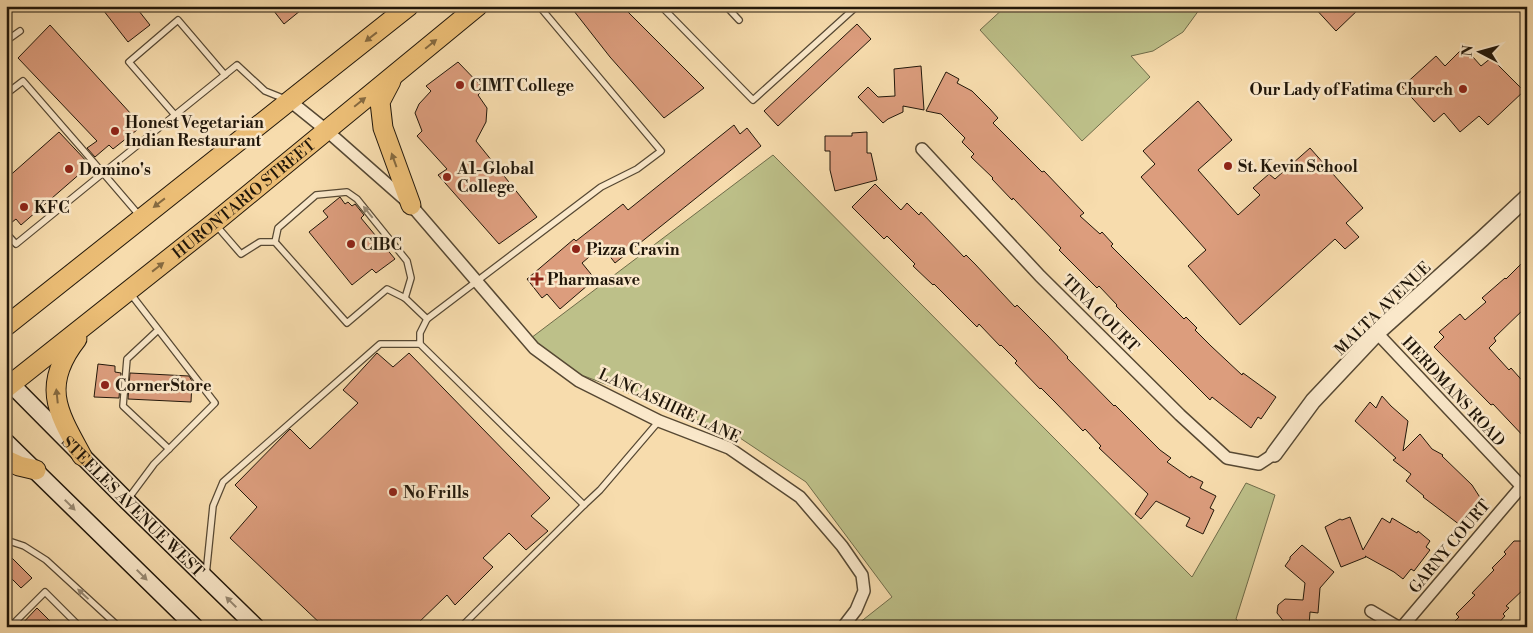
<svg xmlns="http://www.w3.org/2000/svg" width="1533" height="633" font-family="'Libre Bodoni',serif">
<style>
.green{fill:#bdc089;stroke:#6f6c4a}
.building{fill:#dc9d7d;stroke:#21170a}
.lines{fill:none;stroke-linecap:round;stroke-linejoin:round}
.service-casing{stroke:#564833;stroke-width:8}
.minor-casing{stroke:#564833;stroke-width:14}
.tertiary-casing{stroke:#564833;stroke-width:18}
.secondary-casing{stroke:#21170a;stroke-width:19}
.primary-casing{stroke:#21170a;stroke-width:21}
.service{stroke:#fae8ca;stroke-width:5.5}
.minor{stroke:#fae8ca;stroke-width:11}
.tertiary{stroke:#fae8ca;stroke-width:15}
.secondary{stroke:#fae8ca;stroke-width:16}
.primary{stroke:#ecbe76;stroke-width:19}
.oneway{fill:#866a40}
.oneway2{fill:#988a74}
.poi-dot{fill:#8f2418;stroke:#fae8ca;stroke-width:2}
.labels{text-anchor:middle;stroke-width:5;stroke-linejoin:round;paint-order:stroke}
.poi-label{font-size:16px;font-weight:bold;fill:#21170a;stroke:#fae8ca;text-anchor:start}
.street-label{font-size:16px;fill:#21170a;stroke:#fae8ca}
</style>
<rect width="100%" height="100%" fill="#f7dcad"/>
<filter id="stains"><feTurbulence type="fractalNoise" baseFrequency=".004" numOctaves="4"/><feColorMatrix values="0 0 0 0 .2 0 0 0 0 .09 0 0 0 0 .02 0 0 0 .5 -.17"/></filter>
<radialGradient id="worn" r=".72"><stop offset=".6" stop-color="#630" stop-opacity="0"/><stop offset="1" stop-color="#630" stop-opacity=".3"/></radialGradient>
<g class="green">
<polygon points="1006,6 1202,6 1183,32 1153,51 1131,56 1150,77 1082,141 980,30"/>
<polygon points="773,155 1192,577 1246,483 1275,495 1236,619 1243,627 854,627 892,597 806,482 731,432 571,371 531,338"/>
</g>
<g class="building">
<polygon points="100,6 135,6 150,25 128,42"/>
<polygon points="270,6 306,6 284,24"/>
<polygon points="570,6 622,6 704,88 664,118 610,57"/>
<polygon points="1313,6 1362,6 1336,31"/>
<polygon points="857,24 871,39 778,126 764,111"/>
<polygon points="50,25 142,126 113,149 109,145 95,157 87,148 97,141 18,58"/>
<polygon points="1464,47 1481,66 1491,58 1524,91 1488,125 1479,116 1460,132 1444,113 1434,122 1402,87 1436,56 1445,66"/>
<polygon points="458,62 484,89 478,95 487,108 486,122 476,141 537,217 499,244 438,175 447,169 417,136 422,131 415,113 419,104 431,91 426,86"/>
<polygon points="921,66 924,110 903,106 903,112 888,119 883,123 858,97 868,87 878,97 895,96 894,69"/>
<polygon points="946,72 959,79 957,83 972,91 990,109 998,118 993,123 1042,172 1044,171 1084,213 1080,216 1100,234 1102,232 1113,244 1111,246 1184,319 1186,317 1197,328 1195,330 1211,346 1242,375 1243,373 1276,397 1261,419 1258,417 1251,428 1212,397 1210,400 1116,306 1117,305 1099,286 1097,288 1059,250 1061,248 1013,198 1012,200 992,179 993,178 971,157 974,154 962,142 965,138 941,114 926,111"/>
<polygon points="1198,101 1232,140 1198,170 1238,215 1260,195 1253,188 1269,174 1275,179 1310,148 1363,208 1346,223 1359,237 1345,249 1335,239 1240,325 1188,266 1206,250 1141,177 1155,164 1143,151"/>
<polygon points="734,125 740,134 747,128 761,146 615,263 602,246 582,263 595,279 560,309 547,294 542,298 527,279 574,239 576,241 623,204 628,210"/>
<polygon points="59,132 90,165 21,225 16,219 6,227 6,179"/>
<polygon points="867,132 867,153 871,153 877,180 835,191 830,170 830,151 825,151 825,136 852,136 852,133"/>
<polygon points="875,184 901,210 907,203 919,215 921,212 964,257 966,255 975,264 1015,307 1017,305 1048,336 1068,357 1067,358 1114,406 1115,405 1160,450 1171,458 1167,462 1190,478 1191,476 1203,482 1200,488 1216,496 1210,508 1214,510 1203,534 1186,526 1190,518 1156,501 1141,519 1135,514 1148,494 1099,448 1101,446 1085,429 1083,431 1055,402 1041,388 1040,389 1015,363 1017,361 1001,345 1000,346 979,324 977,327 934,284 933,285 913,266 915,264 887,236 884,239 852,207"/>
<polygon points="340,197 345,204 348,202 352,206 355,204 364,215 361,218 395,259 376,273 372,269 352,285 309,232 328,217 323,211"/>
<polygon points="1527,258 1527,306 1494,338 1496,341 1489,348 1509,370 1511,368 1527,386 1527,440 1493,404 1491,405 1434,347 1444,337 1439,332 1460,314 1465,320 1486,302 1482,298 1505,278 1506,279"/>
<polygon points="377,353 393,367 409,353 550,498 531,516 548,531 526,550 509,533 483,558 493,567 455,605 447,595 414,627 324,627 230,538 257,507 235,485 290,429 310,449 358,403 343,390"/>
<polygon points="98,364 115,366 115,372 121,373 119,398 94,397"/>
<polygon points="130,373 189,376 192,381 191,402 128,399"/>
<polygon points="1382,396 1391,406 1408,421 1403,451 1420,434 1432,449 1443,455 1442,456 1472,485 1481,499 1460,525 1423,497 1424,496 1406,481 1411,474 1393,460 1396,458 1355,421 1370,402 1376,408"/>
<polygon points="1350,517 1363,550 1382,518 1390,523 1392,518 1417,533 1418,531 1430,541 1426,547 1430,550 1414,571 1411,569 1403,579 1394,572 1365,556 1366,557 1341,567 1325,527 1340,519 1342,520"/>
<polygon points="1514,541 1527,541 1527,586 1506,606 1509,608 1503,614 1505,616 1495,627 1449,627 1459,617 1456,614 1475,595 1472,593 1494,570 1492,568 1506,554 1504,552"/>
<polygon points="1302,545 1334,572 1320,588 1318,613 1310,612 1309,626 1285,623 1277,613 1278,605 1285,599 1303,600 1305,583 1285,566 1290,559 1290,557"/>
<polygon points="6,552 32,578 21,588 6,573"/>
<polygon points="37,608 56,627 19,627"/>
</g>
<g class="lines">
<g class="service-casing">
<g id="service">
<polyline points="539,6 661,151 637,169 601,187 427,319 420,333 420,344 584,505 600,490 659,421"/>
<polyline points="661,6 753,100 857,6"/>
<polyline points="726,6 739,20"/>
<polyline points="6,41 20,31"/>
<polyline points="6,94 23,81 103,173 237,65 265,91 285,99"/>
<polyline points="175,115 129,62 178,20 225,75"/>
<polyline points="215,224 241,254 260,242 275,242 347,323 387,289 405,298 427,319"/>
<polyline points="6,233 16,244 103,173 139,215"/>
<polyline points="275,242 278,228 316,195 347,192 357,199 407,261 411,278 405,298"/>
<polyline points="158,330 127,359 123,406 169,449"/>
<polyline points="128,499 154,464 215,403 130,293"/>
<polyline points="6,540 24,546 46,560 119,627"/>
<polyline points="206,575 213,506 223,482 380,344 420,344"/>
<polyline points="10,627 45,592 80,627"/>
<polyline points="461,627 584,505"/>
</g>
</g>
<g class="minor-casing">
<g id="minor">
<polyline points="290,101 326,130 411,205 534,348 579,381 659,421 729,448 800,497 842,546 862,575 864,591 856,610 843,627"/>
<polyline points="922,149 1040,276 1180,415 1227,458 1259,464 1274,454"/>
<polyline points="1377,333 1527,492"/>
<polyline points="1371,611 1398,627"/>
<polyline points="1402,627 1527,480"/>
</g>
</g>
<g class="tertiary-casing">
<polyline id="tertiary" points="1274,454 1313,401 1377,333 1482,239 1527,197"/>
</g>
<g class="secondary-casing">
<g id="secondary">
<path id="s1" d="M 6,379 L 127,501 L 256,627"/>
<polyline points="6,442 195,627"/>
</g>
</g>
<g class="primary-casing">
<g id="primary">
<polyline points="391,81 380,102 383,128 411,205"/>
<path d="M 6,326 C 140,218 275,113 409,6"/>
<path d="M 77,339 C 41,385 57,411 82,456"/>
<path id="s2" d="M 6,388 L 214,223 L 478,6"/>
<polyline points="6,460 19,466 36,470"/>
</g>
</g>
<use href="#service" class="service"/>
<use href="#minor" class="minor"/>
<use href="#tertiary" class="tertiary"/>
<use href="#secondary" class="secondary"/>
<use href="#primary" class="primary"/>
</g>
<defs><path id="oneway-solid" d="M-6-.8H1V-3.2L6.5 0L1 3.2V.8H-6Z" transform="scale(1.25)"/></defs>
<g class="oneway">
<use href="#oneway-solid" transform="translate(371 37) rotate(142)"/>
<use href="#oneway-solid" transform="translate(431 44) rotate(-39)"/>
<use href="#oneway-solid" transform="translate(360 102) rotate(-39)"/>
<use href="#oneway-solid" transform="translate(394 160) rotate(-110)"/>
<use href="#oneway-solid" transform="translate(159 203) rotate(142)"/>
<use href="#oneway-solid" transform="translate(158 267) rotate(-38)"/>
<use href="#oneway-solid" transform="translate(57 396) rotate(-96)"/>
</g>
<g class="oneway2">
<use href="#oneway-solid" transform="translate(368 212) rotate(-129)"/>
<use href="#oneway-solid" transform="translate(70 505) rotate(45)"/>
<use href="#oneway-solid" transform="translate(142 575) rotate(45)"/>
<use href="#oneway-solid" transform="translate(83 594) rotate(-137)"/>
<use href="#oneway-solid" transform="translate(231 602) rotate(-135)"/>
</g>
<g class="poi-dot">
<circle cx="460" cy="85" r="5"/>
<circle cx="1463" cy="89" r="5"/>
<circle cx="115" cy="131" r="5"/>
<circle cx="1228" cy="166" r="5"/>
<circle cx="69" cy="169" r="5"/>
<circle cx="447" cy="177" r="5"/>
<circle cx="24" cy="207" r="5"/>
<circle cx="351" cy="244" r="5"/>
<circle cx="576" cy="249" r="5"/>
<path d="M534.5 271.5h5v5h5v5h-5v5h-5v-5h-5v-5h5z"/>
<circle cx="105" cy="385" r="5"/>
<circle cx="393" cy="492" r="5"/>
</g>
<g class="labels">
<g class="poi-label">
<text x="470" y="91">CIMT College</text>
<text x="1453" y="95" text-anchor="end">Our Lady of Fatima Church</text>
<text x="125" y="128">Honest Vegetarian<tspan x="125" dy="18">Indian Restaurant</tspan></text>
<text x="1238" y="172">St. Kevin School</text>
<text x="457" y="174">A1-Global<tspan x="457" dy="18">College</tspan></text>
<text x="79" y="175">Domino's</text>
<text x="34" y="213">KFC</text>
<text x="361" y="250">CIBC</text>
<text x="586" y="255">Pizza Cravin</text>
<text x="547" y="285">Pharmasave</text>
<text x="115" y="391">CornerStore</text>
<text x="403" y="498">No Frills</text>
</g>
<g class="street-label">
<text dy="6" stroke="none"><textPath href="#s2" startOffset="304">HURONTARIO STREET</textPath></text>
<text transform="translate(1382 308) rotate(-44)" y="6">MALTA AVENUE</text>
<text transform="translate(1101 313) rotate(45)" y="6">TINA COURT</text>
<text transform="translate(1454 391) rotate(47)" y="6">HERDMANS ROAD</text>
<text transform="translate(670 405) rotate(25)" y="6">LANCASHIRE LANE</text>
<text dy="6" stroke="none"><textPath href="#s1" startOffset="180">STEELES AVENUE WEST</textPath></text>
<text transform="translate(1449 546) rotate(-50)" y="6">GARNY COURT</text>
</g>
</g>
<rect width="1533" height="633" fill="none" stroke="#f7dcad" stroke-width="25"/>
<rect x="8" y="8" width="1518" height="618" fill="none" stroke="#21170a" stroke-width="2.5"/>
<rect x="12" y="12" width="1508" height="608" fill="none" stroke="#21170a"/>
<g transform="translate(1480 52) rotate(276)" stroke="#fae8ca" stroke-width="4" paint-order="stroke">
<path d="M0-4L9 19L0 12L-9 19Z" fill="#21170a"/>
<text y="-8" font-size="14" font-weight="bold" text-anchor="middle" fill="#21170a">N</text>
</g>
<rect width="100%" height="100%" filter="url(#stains)"/>
<rect width="100%" height="100%" fill="url(#worn)"/>
</svg>
